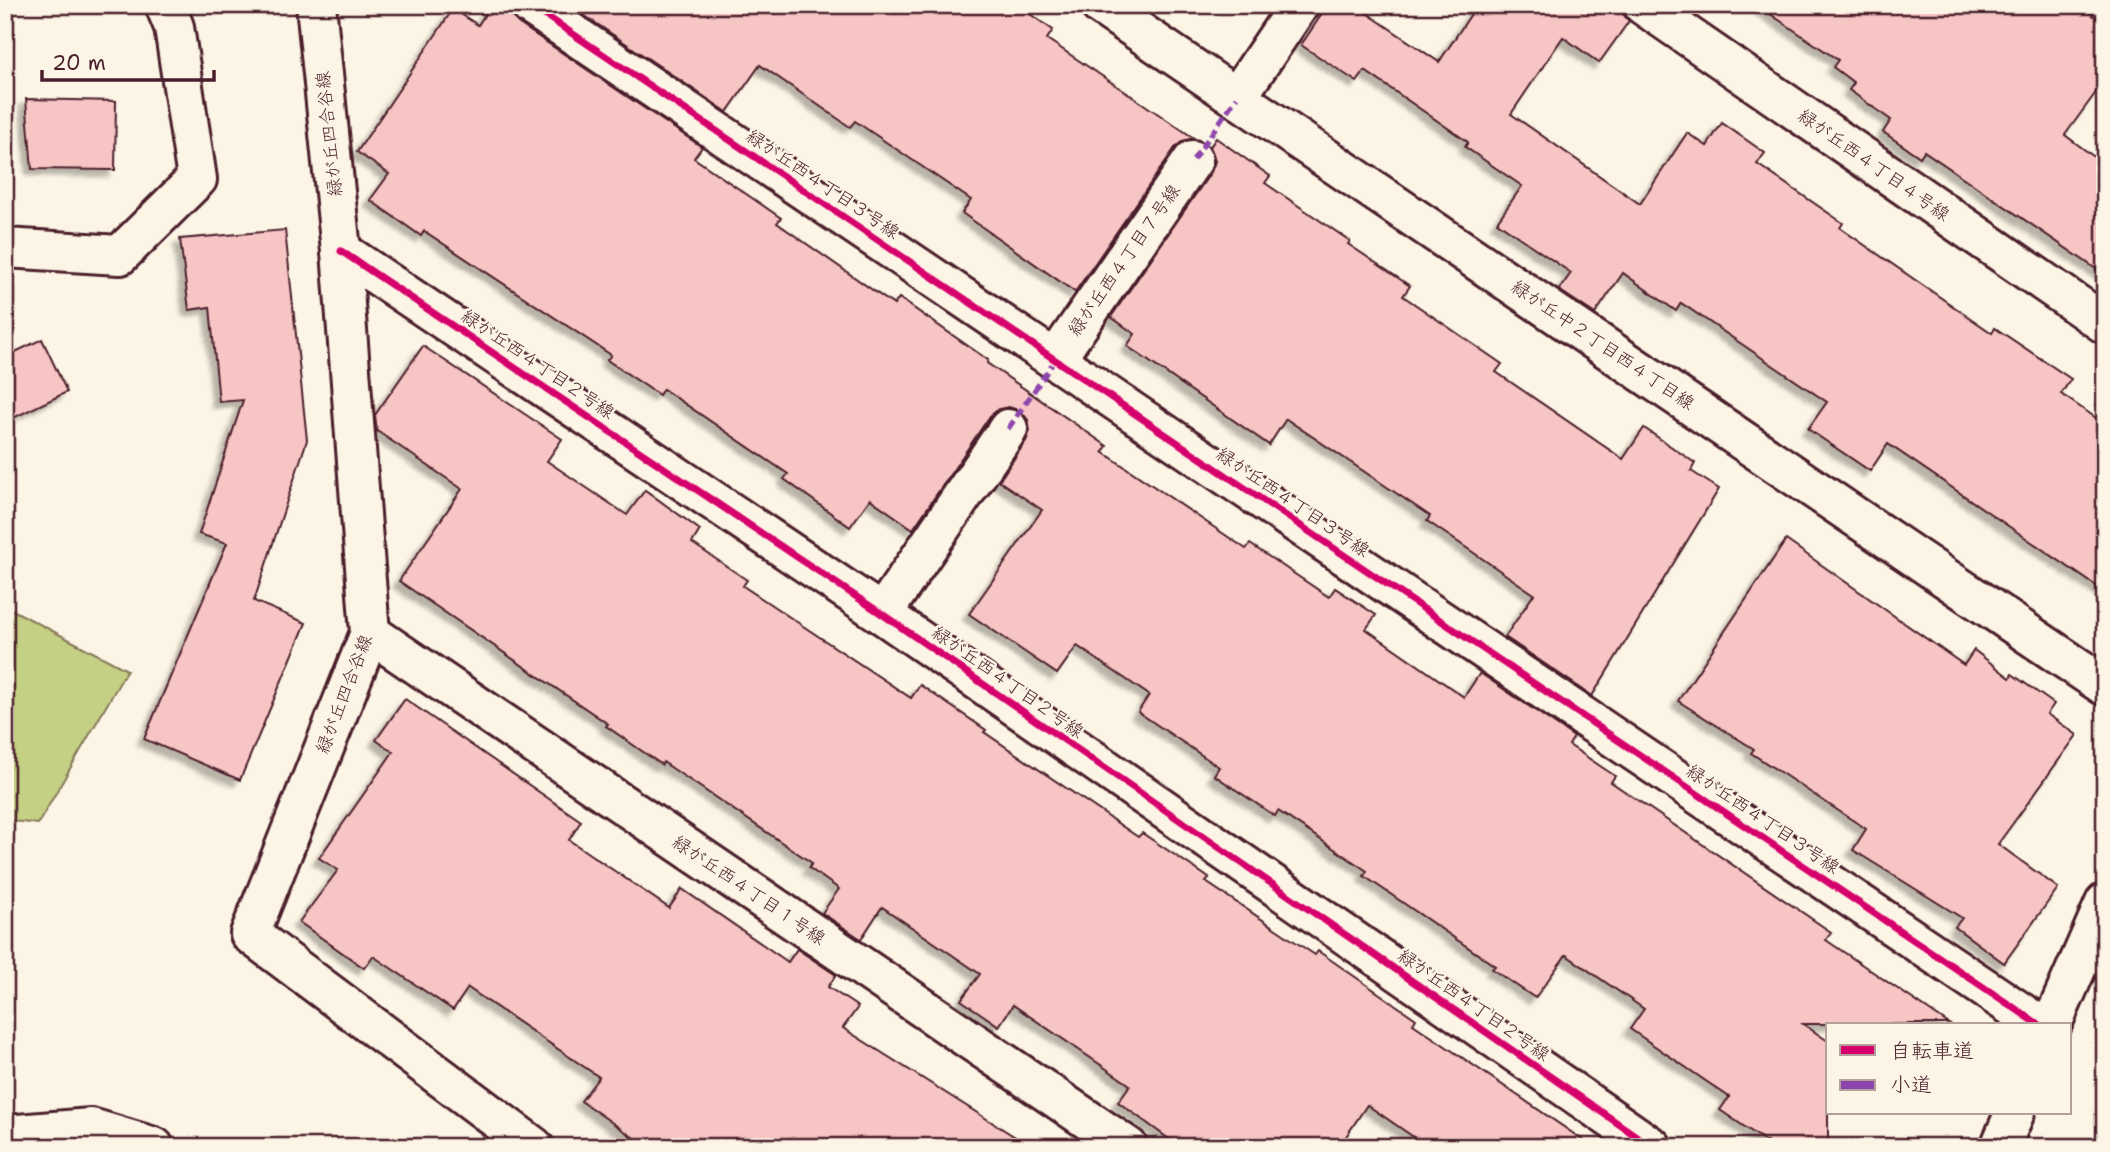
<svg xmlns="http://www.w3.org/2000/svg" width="2110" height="1152" font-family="'Shantell Sans','Klee One',sans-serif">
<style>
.green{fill:#c4d084;stroke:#877858;stroke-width:2}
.building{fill:#f7c6c4;stroke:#4a1f2b;stroke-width:2;filter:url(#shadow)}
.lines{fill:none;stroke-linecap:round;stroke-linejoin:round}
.street-casing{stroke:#4a1f2b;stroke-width:44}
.secondary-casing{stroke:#4a1f2b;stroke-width:44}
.street{stroke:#fcf5e5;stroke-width:38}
.secondary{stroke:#fcf5e5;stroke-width:38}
.quiet{stroke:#8e44ad;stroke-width:5;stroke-dasharray:10 5;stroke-linecap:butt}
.cycleway-casing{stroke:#fcf5e5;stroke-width:11}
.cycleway{stroke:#d6006c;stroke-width:7}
.labels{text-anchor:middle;stroke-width:5;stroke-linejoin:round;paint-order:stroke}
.street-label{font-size:18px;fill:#4a1f2b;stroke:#fcf5e5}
</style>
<defs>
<filter id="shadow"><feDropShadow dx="-6" dy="6" stdDeviation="2" flood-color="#0004"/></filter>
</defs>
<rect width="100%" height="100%" fill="#fcf5e5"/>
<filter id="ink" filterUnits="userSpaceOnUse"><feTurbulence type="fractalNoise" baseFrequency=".0143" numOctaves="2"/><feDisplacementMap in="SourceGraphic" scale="14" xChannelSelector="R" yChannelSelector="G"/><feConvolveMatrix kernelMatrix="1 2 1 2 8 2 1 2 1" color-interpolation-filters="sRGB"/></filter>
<g filter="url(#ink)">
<polygon class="green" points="5,606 127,670 38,824 5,820"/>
<g class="building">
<polygon points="491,5 508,5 511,15 518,23 702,147 694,158 781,218 777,223 894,305 899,298 988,360 987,363 1107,446 1103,452 1246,549 1250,544 1329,597 1335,588 1376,615 1366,629 1464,697 1480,673 1574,737 1569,745 1615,776 1611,782 1831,932 1826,940 1949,1024 1803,1024 1828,1041 1828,1147 1774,1147 1720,1110 1729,1097 1630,1029 1644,1009 1566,955 1535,998 1492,969 1495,966 1364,876 1367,871 1278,811 1275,816 1214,775 1219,767 1138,712 1149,695 1077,646 1057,674 969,614 1042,510 999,481 1026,441 1030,431 1028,420 1021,411 1009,407 999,409 990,416 913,529 870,499 850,527 784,479 788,474 663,389 659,395 607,360 611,355 424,231 421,236 370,200 389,174 357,152 453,9 478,25"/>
<polygon points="569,5 1017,5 1053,30 1047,39 1194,138 1183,141 1175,148 1075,292 962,213 971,200 855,121 850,127 760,65 727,112"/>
<polygon points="1328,5 1355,5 1439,62 1477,5 1621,5 1623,14 1629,21 1599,63 1563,37 1511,114 1640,204 1687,133 1707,146 1722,123 1765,153 1757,164 1843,223 1840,228 1992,333 1995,328 2071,379 2061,394 2105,424 2105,592 1888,444 1870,471 1808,429 1827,402 1681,303 1676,311 1623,273 1595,314 1559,290 1571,273 1497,222 1522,186 1465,147 1468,142 1365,71 1357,82 1301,45"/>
<polygon points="1757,5 2079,5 2105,24 2105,80 2065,135 2105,165 2105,275 1924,151 1920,157 1883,132 1891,120 1849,90 1854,83 1833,67 1838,60"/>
<polygon points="26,99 116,101 115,170 32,169"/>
<polygon points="1216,138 1270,176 1265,183 1350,241 1348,244 1410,286 1403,296 1502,364 1496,372 1623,459 1644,428 1695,463 1691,471 1719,489 1592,696 1505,637 1534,594 1427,521 1430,516 1286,419 1269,445 1127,346 1135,334 1111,317 1211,172 1215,161 1210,147"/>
<polygon points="285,230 307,440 254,601 306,623 240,780 144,739 227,543 199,534 243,400 219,402 210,307 189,310 180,239"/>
<polygon points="42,339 67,392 5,422 5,357"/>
<polygon points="423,346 562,439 547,461 627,515 645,490 700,530 692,543 747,580 743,586 911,698 920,685 986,730 984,732 1138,837 1142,833 1209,878 1206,882 1315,955 1318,951 1416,1019 1413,1024 1593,1147 1428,1147 1367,1105 1339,1147 1180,1147 1118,1102 1130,1085 1013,1005 999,1026 961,1000 980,974 882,907 861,939 822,913 839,889 809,868 812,863 663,762 662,765 606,726 608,724 399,581 462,489 377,431 375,415"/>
<polygon points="1786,540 1964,665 1974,650 2010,678 2012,674 2054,704 2047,714 2077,735 1998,844 2058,888 2004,963 1955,927 1962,918 1853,850 1866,829 1751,753 1754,749 1678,701"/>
<polygon points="405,699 581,821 569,840 669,908 682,889 788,962 797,949 836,975 828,987 858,1007 843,1028 1031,1147 647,1147 581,1101 599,1077 468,988 453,1010 373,956 364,968 299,922 338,870 319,858 393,752 376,740"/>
</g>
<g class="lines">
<g class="street-casing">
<g id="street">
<polyline points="316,5 341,251 370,633 250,934 534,1147"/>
<polyline points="530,5 2038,1024"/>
<polyline points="1100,5 2105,686"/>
<polyline points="1643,5 2105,324"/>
<polyline points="1237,97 1299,5"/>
<polyline points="5,248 120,255 197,179 174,27 165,5"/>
<polyline points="341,251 882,614 1652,1147"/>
<polyline points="1055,360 1193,160"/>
<polyline points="882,614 1008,429"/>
<polyline points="370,633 1128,1147"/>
<polyline points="2052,1024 2105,903"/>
<polyline points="2000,1147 2015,1112"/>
</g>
</g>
<g class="secondary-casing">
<polyline id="secondary" points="5,1135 91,1128 154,1147"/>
</g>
<use href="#street" class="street"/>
<use href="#secondary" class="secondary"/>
<g class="quiet">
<polyline points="1193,160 1237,97"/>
<polyline points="1008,429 1055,360"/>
</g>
<g class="cycleway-casing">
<g id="cycleway">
<polyline points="530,5 2038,1024"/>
<polyline points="341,251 882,614 1652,1147"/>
</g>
</g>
<use href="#cycleway" class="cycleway"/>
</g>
</g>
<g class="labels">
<g class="street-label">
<text transform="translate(329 134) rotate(-96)" y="6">緑が丘四合谷線</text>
<text transform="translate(1874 165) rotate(35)" y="6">緑が丘西４丁目４号線</text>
<text transform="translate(823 184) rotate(34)" y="6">緑が丘西４丁目３号線</text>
<text transform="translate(1124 260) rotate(-55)" y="6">緑が丘西４丁目７号線</text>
<text transform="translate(1603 345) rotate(34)" y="6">緑が丘中２丁目西４丁目線</text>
<text transform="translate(538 364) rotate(34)" y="6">緑が丘西４丁目２号線</text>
<text transform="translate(1293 502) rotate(34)" y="6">緑が丘西４丁目３号線</text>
<text transform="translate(1008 682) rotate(35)" y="6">緑が丘西４丁目２号線</text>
<text transform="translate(344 694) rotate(-69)" y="6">緑が丘四合谷線</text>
<text transform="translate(1763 819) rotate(34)" y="6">緑が丘西４丁目３号線</text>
<text transform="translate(749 890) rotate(34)" y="6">緑が丘西４丁目１号線</text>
<text transform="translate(1474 1005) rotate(35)" y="6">緑が丘西４丁目２号線</text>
</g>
</g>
<rect width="2110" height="1152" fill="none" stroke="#fcf5e5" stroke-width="28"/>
<rect x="14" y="14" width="2082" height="1124" fill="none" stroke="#4a1f2b" stroke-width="2.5" filter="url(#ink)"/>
<rect x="1826" y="1023" width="245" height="91" fill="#fcf5e5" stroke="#b59f9b" stroke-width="2"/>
<rect x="1840" y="1045" width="35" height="10" fill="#d6006c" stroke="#b59f9b" stroke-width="2"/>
<text x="1890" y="1058" font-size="21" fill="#4a1f2b">自転車道</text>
<rect x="1840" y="1080" width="35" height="10" fill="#8e44ad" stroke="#b59f9b" stroke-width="2"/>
<text x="1890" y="1092" font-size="21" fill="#4a1f2b">小道</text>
<path d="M42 70v10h172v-10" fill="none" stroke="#4a1f2b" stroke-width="3.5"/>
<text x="52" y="70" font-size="21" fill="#4a1f2b" stroke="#fcf5e5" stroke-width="5" paint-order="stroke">20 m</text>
</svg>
